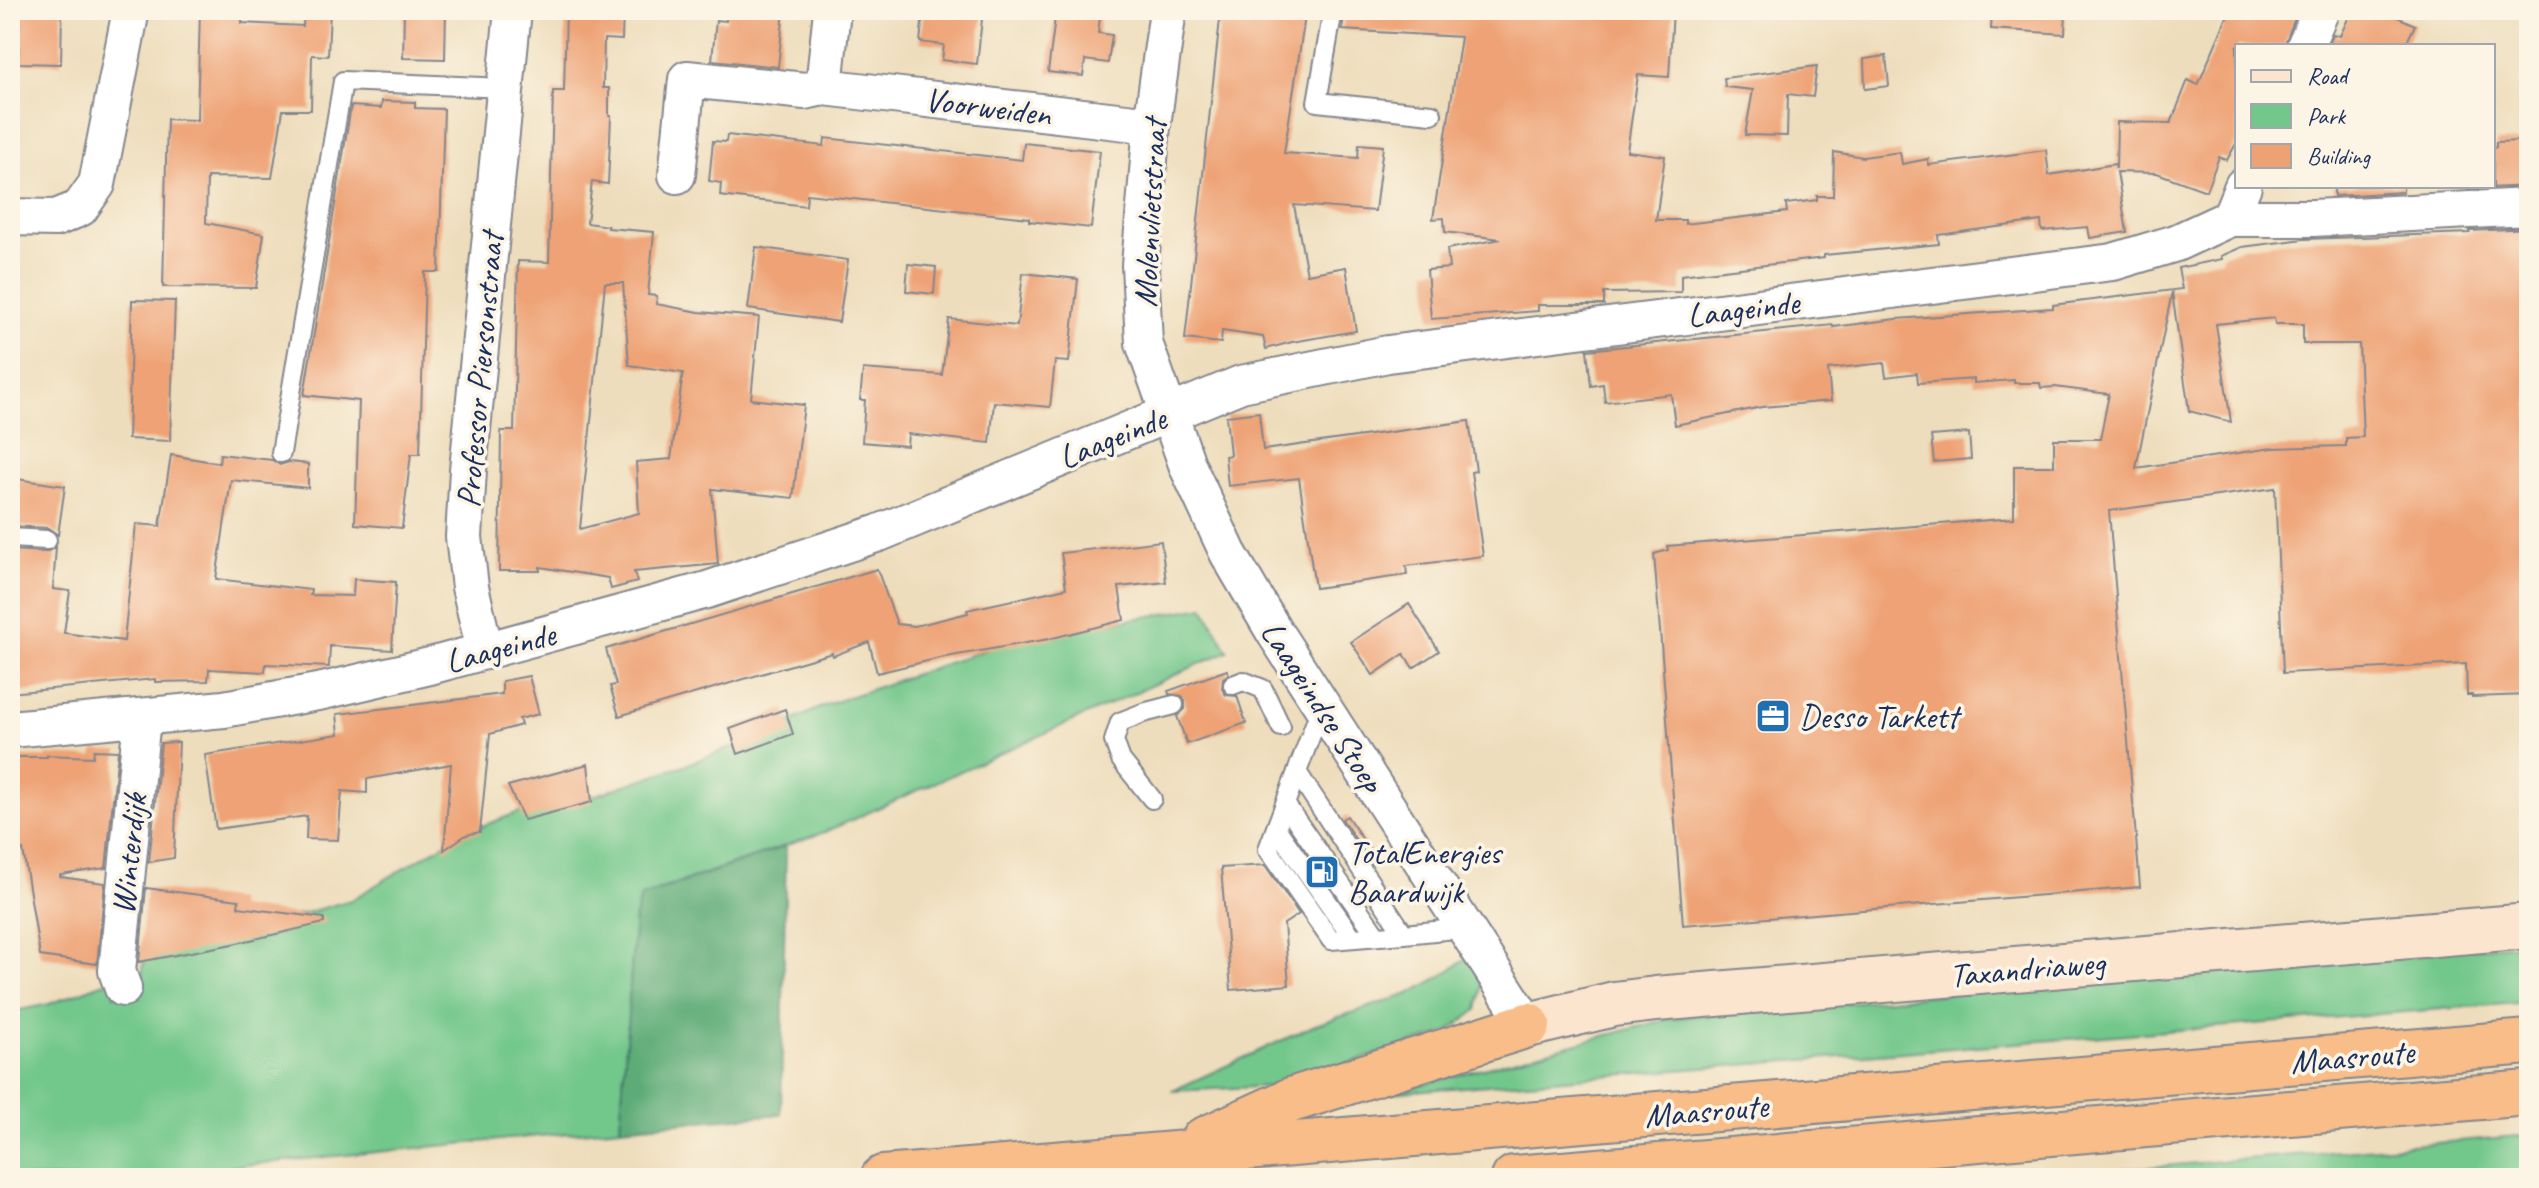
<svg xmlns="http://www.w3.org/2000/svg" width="2539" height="1188" font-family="Caveat,sans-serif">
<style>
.green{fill:#72c78b;stroke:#467b74;stroke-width:2}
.forest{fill:#5dac77;stroke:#3c6e6a;stroke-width:2}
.building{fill:#eea274;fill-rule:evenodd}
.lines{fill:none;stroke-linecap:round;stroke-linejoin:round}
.lane-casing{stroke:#84868d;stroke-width:22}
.street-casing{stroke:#84868d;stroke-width:40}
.secondary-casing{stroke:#84868d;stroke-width:48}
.highway-casing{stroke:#84868d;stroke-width:48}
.lane{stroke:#fff;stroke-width:18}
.street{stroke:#fff;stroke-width:36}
.secondary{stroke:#fce5cf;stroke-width:44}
.highway{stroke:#f8bd88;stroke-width:44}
.labels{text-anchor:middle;stroke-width:7;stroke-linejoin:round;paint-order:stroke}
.street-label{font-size:34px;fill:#1b2f5e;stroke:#fcf5e5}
.poi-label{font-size:34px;fill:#1b2f5e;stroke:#fcf5e5;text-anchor:start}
</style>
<rect width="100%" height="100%" fill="#fcf5e5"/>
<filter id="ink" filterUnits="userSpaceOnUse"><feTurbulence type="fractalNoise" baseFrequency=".0125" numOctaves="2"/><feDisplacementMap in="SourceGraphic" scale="16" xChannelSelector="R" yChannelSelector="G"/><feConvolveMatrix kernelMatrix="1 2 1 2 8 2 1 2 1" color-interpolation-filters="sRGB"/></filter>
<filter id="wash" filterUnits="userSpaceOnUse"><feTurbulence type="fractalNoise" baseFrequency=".006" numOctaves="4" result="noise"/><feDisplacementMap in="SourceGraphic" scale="32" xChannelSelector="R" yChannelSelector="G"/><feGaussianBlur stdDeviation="1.8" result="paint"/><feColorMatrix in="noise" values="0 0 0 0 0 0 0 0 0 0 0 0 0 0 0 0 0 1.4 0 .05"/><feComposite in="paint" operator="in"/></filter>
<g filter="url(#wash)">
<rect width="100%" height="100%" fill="#eeddbc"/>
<g class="green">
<polygon points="1204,607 1228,651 825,832 657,890 635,916 620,1128 113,1178 10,1178 10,1012 49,1004 115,979 114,995 141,982 145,953 237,925 302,914 351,900 461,834 541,804 590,797 679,767 750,741 826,705 1020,638"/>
<polygon points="2529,943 2529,1002 1389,1093 1672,1018"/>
<polygon points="1470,956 1482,986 1477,1010 1448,1032 1277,1086 1172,1091 1315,1025 1409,994 1440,977"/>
<polygon points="2529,1135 2529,1178 2022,1178"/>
</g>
<polygon class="forest" points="786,846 781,1114 620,1128 635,916 641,897"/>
<g id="blocks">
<g class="building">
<polygon points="20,10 62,10 61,64 18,63"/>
<polygon points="200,10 242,10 242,23 303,26 304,10 330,10 328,56 312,55 311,110 283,110 272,178 207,177 206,223 264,234 256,288 163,287 167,119 197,120"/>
<polygon points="404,10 446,10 445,59 403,58"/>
<path d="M 566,10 L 623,10 L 622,40 L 604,39 L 603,88 L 609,88 L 609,116 L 611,116 L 608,184 L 592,182 L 587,223 L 608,226 L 608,228 L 654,232 L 648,295 L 657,296 L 656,304 L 699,312 L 759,317 L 751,399 L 804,405 L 793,498 L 712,489 L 718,564 L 634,572 L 637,582 L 611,589 L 608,578 L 540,567 L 540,571 L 499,571 L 501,431 L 514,431 L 518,261 L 549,262 L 553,91 L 564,91 ZM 605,283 L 623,283 L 629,365 L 683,373 L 671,459 L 636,462 L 639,513 L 580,529 Z"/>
<polygon points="727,10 784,10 778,67 712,60 716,20 726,21"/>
<polygon points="937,10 983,10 977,64 942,60 944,45 920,42 923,14 937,16"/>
<polygon points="1056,10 1101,10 1098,33 1112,35 1108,63 1085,60 1083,76 1048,72"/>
<polygon points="1221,10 1306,10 1284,153 1358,158 1359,144 1383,146 1375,211 1294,205 1307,274 1346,267 1356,331 1292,342 1266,349 1263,337 1222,331 1221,343 1185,339"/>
<polygon points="1345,10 1673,10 1669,77 1638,75 1627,151 1665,156 1656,220 1685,220 1685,224 1787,212 1786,204 1817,200 1817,196 1833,196 1834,152 1863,157 1900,152 1902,164 1928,159 1929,165 2046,150 2049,175 2115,164 2116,169 2117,122 2171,123 2188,80 2198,85 2230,10 2298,10 2284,46 2237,46 2237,142 2227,160 2219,157 2206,191 2157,173 2117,172 2127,232 2090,238 2088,227 2042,231 2041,221 1938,235 1939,244 1824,255 1824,258 1681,275 1681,292 1604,293 1604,305 1538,305 1538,311 1431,319 1427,270 1449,268 1447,249 1501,239 1445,232 1444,218 1433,219 1461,37 1342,30"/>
<polygon points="1992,10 2066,10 2065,34 1991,29"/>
<polygon points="2352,10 2382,10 2415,25 2405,46 2328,46 2333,34 2340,36"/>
<polygon points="1886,56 1889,86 1865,89 1864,59"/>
<polygon points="1817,66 1813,97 1788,94 1787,136 1745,135 1753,90 1725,87 1724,78"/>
<polygon points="382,101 415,102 415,108 444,109 439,272 425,272 420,454 411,454 402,528 355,524 359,401 304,395 351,106 381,108"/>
<polygon points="727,135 824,146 825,138 1022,160 1024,143 1100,151 1091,228 1029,221 1029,218 807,194 806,206 720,196 721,183 709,181 713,141 726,142"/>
<polygon points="2520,141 2520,146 2529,146 2529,186 2468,189 2468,186 2493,186 2493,148 2496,147 2496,142"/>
<polygon points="2334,186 2403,186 2403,192 2334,196"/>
<path d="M 2529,228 L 2529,695 L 2472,697 L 2472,695 L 2467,695 L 2466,664 L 2283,673 L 2275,488 L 2109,511 L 2140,887 L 1683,925 L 1654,554 L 1668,550 L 1667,546 L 2014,518 L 2014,466 L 2054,466 L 2054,439 L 2100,439 L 2109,394 L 2055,387 L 2041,388 L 2040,383 L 2014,383 L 2014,380 L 1974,383 L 1974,379 L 1918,383 L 1917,373 L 1886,377 L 1884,363 L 1828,369 L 1831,401 L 1762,407 L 1675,425 L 1671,394 L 1605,402 L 1603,384 L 1591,386 L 1587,350 L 1833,325 L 1833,327 L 1896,319 L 2053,308 L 2053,305 L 2182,289 L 2178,268 L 2222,259 L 2221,256 L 2242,247 L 2304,239 L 2470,233 L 2470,231 ZM 2172,292 L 2189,411 L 2231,422 L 2216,324 L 2274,318 L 2275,324 L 2303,324 L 2303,344 L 2359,344 L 2363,437 L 2346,438 L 2346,446 L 2272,448 L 2136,468 Z"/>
<polygon points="756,247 848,260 839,322 748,309"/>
<polygon points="908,264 936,267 934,294 906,291"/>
<polygon points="1023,273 1078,279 1069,362 1055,361 1050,407 994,402 990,443 908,434 907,446 862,442 865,400 860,400 863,369 942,375 949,319 1017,326"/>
<polygon points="132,300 175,301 170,441 128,439"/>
<polygon points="1259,412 1263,450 1469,421 1476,471 1471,472 1483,556 1406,566 1407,575 1315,588 1299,478 1228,486 1225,456 1230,455 1226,416"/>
<polygon points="1969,433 1971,459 1934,462 1931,436"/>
<polygon points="220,454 272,460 280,465 289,462 308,464 308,488 231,480 216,579 311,590 310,595 353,596 354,579 396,582 392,650 330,646 329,667 266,664 265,672 209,669 208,681 155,682 155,679 10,693 10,550 46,552 56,547 53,589 70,591 64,633 124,641 136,524 160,526 171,455 219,463"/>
<polygon points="10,478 65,486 58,535 48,528 10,526"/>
<polygon points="1161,541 1166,582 1119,587 1124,620 1049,639 940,658 877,673 869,642 833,656 832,653 619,716 610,686 616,685 606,649 877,569 897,624 915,626 968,613 967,610 1066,588 1061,553"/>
<polygon points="1409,604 1439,651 1413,668 1404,654 1373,675 1351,642"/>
<polygon points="1227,670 1229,674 1223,678 1222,689 1226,695 1237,696 1246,723 1187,744 1177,716 1185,709 1185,701 1182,696 1169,694 1168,691"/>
<polygon points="529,676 539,714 519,719 521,725 490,734 480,832 466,835 444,850 451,764 367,779 367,793 342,791 338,840 306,839 307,816 216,829 205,755 339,734 337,714 502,694 502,681"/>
<polygon points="785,709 793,734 738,754 730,729"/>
<polygon points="179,742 174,858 149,862 161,743"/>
<polygon points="94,750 118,751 106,868 60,875 60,877 105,883 97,964 40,956 23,850 10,850 10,757 47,757 47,755 93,757"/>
<polygon points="588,764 592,802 524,820 508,786"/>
<polygon points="1347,816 1378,862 1373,865 1342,819"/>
<polygon points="1265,865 1299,914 1284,924 1289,985 1231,990 1221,868"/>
<polygon points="146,888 239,900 238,907 324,918 324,923 233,944 139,962"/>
</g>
</g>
</g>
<g filter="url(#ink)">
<use href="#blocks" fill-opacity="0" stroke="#84868d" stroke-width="2"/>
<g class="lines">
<g class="lane-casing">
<g id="lane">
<polyline points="1333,10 1317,102 1432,114"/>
<polyline points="281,453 343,81 505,88"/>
<polyline points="10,538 47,540"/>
<polyline points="1233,685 1243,681 1263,689 1281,727"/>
<polyline points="1322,705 1297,772 1404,934 1465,928"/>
<polyline points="1297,772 1268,849 1331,940 1404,934"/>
<polyline points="1152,799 1121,760 1114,741 1120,722 1143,713 1174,705"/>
<polyline points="1285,804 1377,936"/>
<polyline points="1276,828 1353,938"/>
</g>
</g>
<g class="street-casing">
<g id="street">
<polyline points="832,10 824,87 1152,125"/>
<polyline points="1168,10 1152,125 1140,265 1144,343 1188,467 1228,553 1275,633 1528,1025"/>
<polyline points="2305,46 2321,10"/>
<polyline points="677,175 687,79 805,91 824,87"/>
<polyline points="10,217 56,218 80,208 97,184 131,10"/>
<polyline points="2230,218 2243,186"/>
<polyline points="485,651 470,587 464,537 468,470 513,10"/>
<polyline points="10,729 224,709 323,691 430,666 707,590 879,533 1241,384 1388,354 2113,262 2176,243 2230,218 2313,218 2529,207"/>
<polyline points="123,988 117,971 142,718"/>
</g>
</g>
<g class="secondary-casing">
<polyline id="secondary" points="1528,1025 1614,1004 1656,999 2529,926"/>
</g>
<g class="highway-casing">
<g id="highway">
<polyline points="1203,1140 1291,1100 1528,1025"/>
<polyline points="883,1178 2529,1042"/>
<polyline points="1514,1178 2529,1093"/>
</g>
</g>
<use href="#lane" class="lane"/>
<use href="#street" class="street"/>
<use href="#secondary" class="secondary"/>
<use href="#highway" class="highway"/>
</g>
</g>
<defs>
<g id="office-square" transform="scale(1.8)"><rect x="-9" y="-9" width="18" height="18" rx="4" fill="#1f6fb2" stroke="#fcf5e5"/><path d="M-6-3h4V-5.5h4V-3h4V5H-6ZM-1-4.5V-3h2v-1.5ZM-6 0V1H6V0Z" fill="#fff"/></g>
<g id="fuel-square" transform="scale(1.8)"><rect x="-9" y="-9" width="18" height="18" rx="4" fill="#1f6fb2" stroke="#fcf5e5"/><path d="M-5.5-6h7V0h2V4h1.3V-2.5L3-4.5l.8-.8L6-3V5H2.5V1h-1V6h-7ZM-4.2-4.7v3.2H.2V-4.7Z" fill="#fff"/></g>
</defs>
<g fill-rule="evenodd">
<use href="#office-square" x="1773" y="716"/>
<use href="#fuel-square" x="1322" y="872"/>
</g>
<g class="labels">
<g class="street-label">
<text transform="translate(988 106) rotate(7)" y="12">Voorweiden</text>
<text transform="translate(1149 213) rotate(-87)" y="12">Molenvlietstraat</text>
<text transform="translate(1743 308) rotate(-7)" y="12">Laageinde</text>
<text transform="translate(479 370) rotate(-85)" y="12">Professor Piersonstraat</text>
<text transform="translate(1112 437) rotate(-22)" y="12">Laageinde</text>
<text transform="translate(500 647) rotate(-15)" y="12">Laageinde</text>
<text transform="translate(1323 706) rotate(57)" y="12">Laageindse Stoep</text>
<text transform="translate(128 854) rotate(-84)" y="12">Winterdijk</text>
<text transform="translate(2027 968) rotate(-5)" y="12">Taxandriaweg</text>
<text transform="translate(2352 1056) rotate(-5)" y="12">Maasroute</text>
<text transform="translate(1706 1110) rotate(-5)" y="12">Maasroute</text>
</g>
<g class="poi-label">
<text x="1799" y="728">Desso Tarkett</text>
<text x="1348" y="864">TotalEnergies<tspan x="1348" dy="39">Baardwijk</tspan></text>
</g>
</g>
<rect width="2539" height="1188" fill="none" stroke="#fcf5e5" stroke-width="40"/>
<rect x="2235" y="44" width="260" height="144" fill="#fcf5e5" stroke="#a2a6af" stroke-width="2"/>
<rect x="2251" y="70" width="40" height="12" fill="#fce5cf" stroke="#a2a6af" stroke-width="2"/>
<text x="2307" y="84" font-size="24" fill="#1b2f5e">Road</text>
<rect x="2251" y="104" width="40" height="24" fill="#72c78b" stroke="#a2a6af" stroke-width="2"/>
<text x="2307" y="124" font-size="24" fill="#1b2f5e">Park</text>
<rect x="2251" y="144" width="40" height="24" fill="#eea274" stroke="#a2a6af" stroke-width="2"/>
<text x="2307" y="164" font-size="24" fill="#1b2f5e">Building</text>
</svg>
